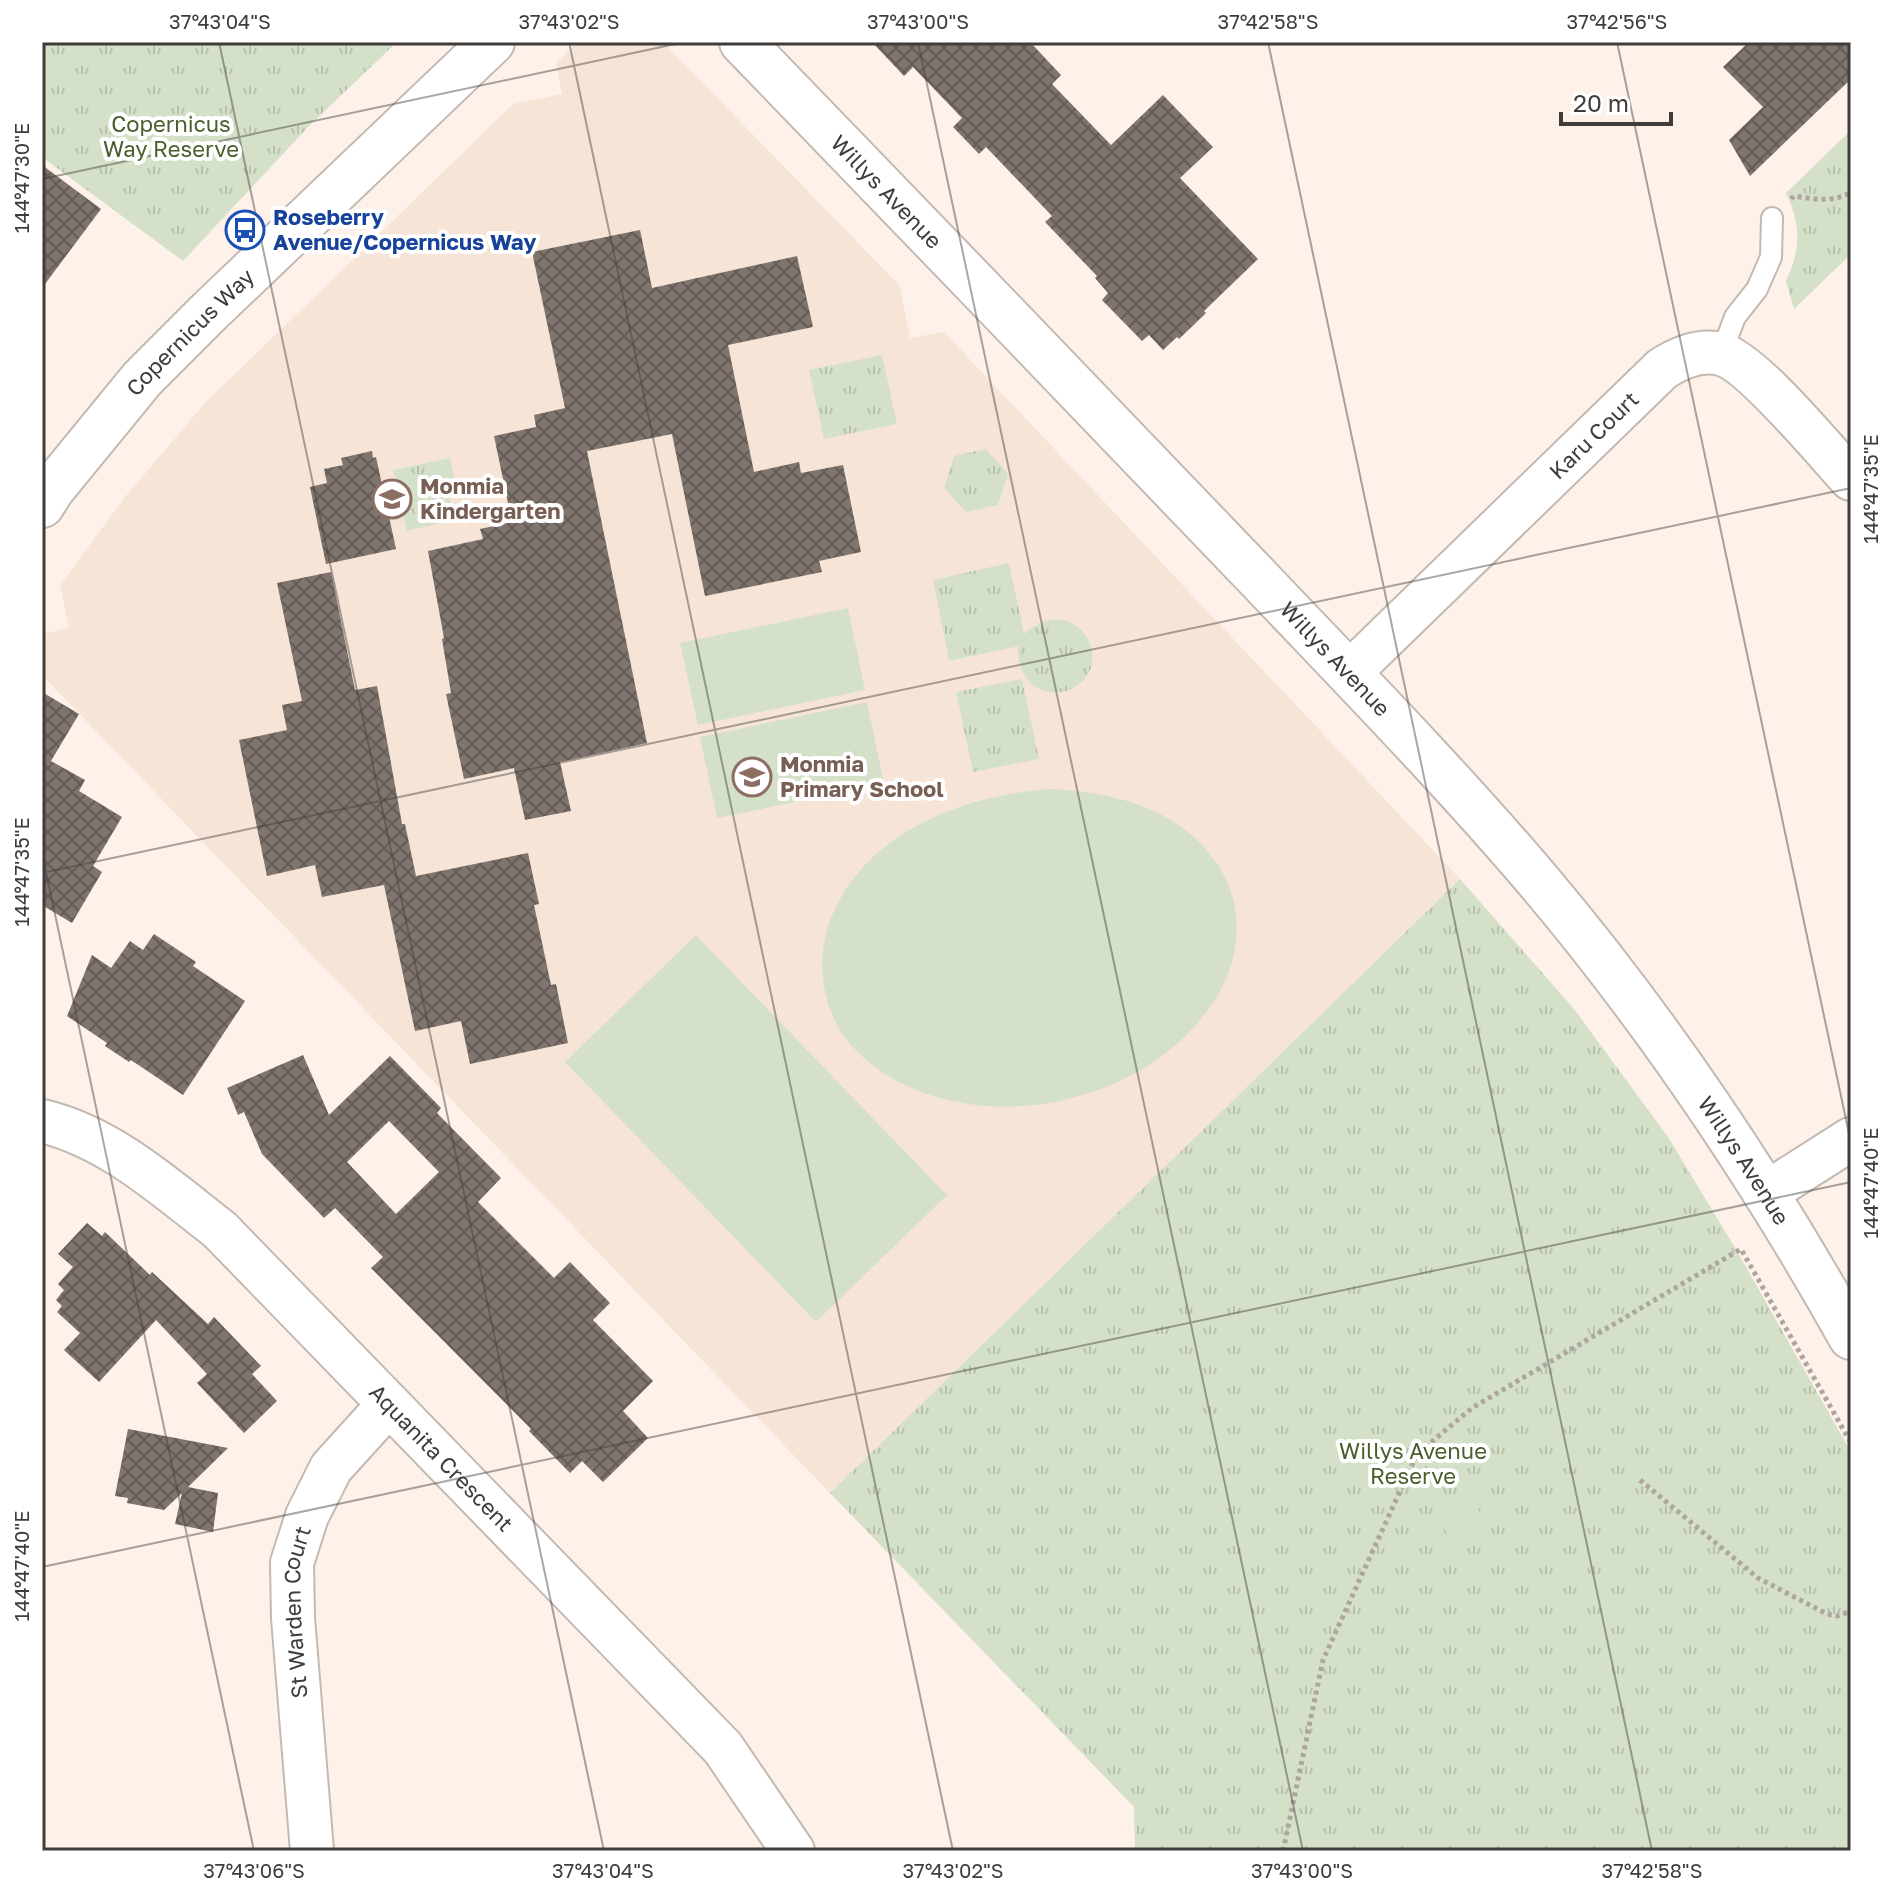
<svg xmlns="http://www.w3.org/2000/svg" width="1893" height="1893" font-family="'Golos Text',sans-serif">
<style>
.built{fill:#f6e5d7}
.park{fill:url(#park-tufts)}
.pitch{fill:#d5e0c8}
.building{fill:url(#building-cross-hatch);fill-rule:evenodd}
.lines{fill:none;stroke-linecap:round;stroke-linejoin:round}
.service-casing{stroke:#c4b9b1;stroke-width:24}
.minor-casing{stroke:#c4b9b1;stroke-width:46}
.tertiary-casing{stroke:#c4b9b1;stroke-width:48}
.path{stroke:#aea5a0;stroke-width:5;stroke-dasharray:4 4;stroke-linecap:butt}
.service{stroke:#fff;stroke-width:20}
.minor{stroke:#fff;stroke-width:42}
.tertiary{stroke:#fff;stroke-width:44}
.ticks{fill:none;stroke:#403c39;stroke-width:2;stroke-opacity:0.45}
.labels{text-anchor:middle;stroke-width:8;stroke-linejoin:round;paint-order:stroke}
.park-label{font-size:22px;fill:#495e2b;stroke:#fff}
.street-label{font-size:22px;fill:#403c39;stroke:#fff}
.transit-label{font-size:22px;font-weight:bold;fill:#164399;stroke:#fff;text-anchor:start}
.education-label{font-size:22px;font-weight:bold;fill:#785e54;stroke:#fff;text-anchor:start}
.neatline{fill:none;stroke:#403c39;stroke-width:3}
.ticks-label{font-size:20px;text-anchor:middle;fill:#403c39}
</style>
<defs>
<pattern id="park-tufts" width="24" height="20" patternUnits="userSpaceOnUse" patternTransform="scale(2)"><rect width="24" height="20" fill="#d5e0c8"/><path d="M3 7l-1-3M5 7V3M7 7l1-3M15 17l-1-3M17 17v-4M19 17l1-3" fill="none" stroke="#b8c1ad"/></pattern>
<pattern id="building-cross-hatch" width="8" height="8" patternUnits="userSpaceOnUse" patternTransform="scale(2)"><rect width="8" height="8" fill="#7f756e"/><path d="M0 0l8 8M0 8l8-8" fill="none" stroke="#645c57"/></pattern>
</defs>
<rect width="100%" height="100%" fill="#fdf1e9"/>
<polygon class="built" points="577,42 663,42 900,286 910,338 944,332 1460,879 830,1493 42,675 42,634 69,628 60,585 125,497 205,403 513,104 562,94 556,63"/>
<g class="park">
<polygon points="42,42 397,42 309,126 183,261 42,157"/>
<path d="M 1851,130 L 1851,254 L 1794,309 L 1786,281 C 1801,250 1801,224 1786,193 Z"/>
<polygon points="882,355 897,424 824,439 809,370"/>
<polygon points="986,449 1008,474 998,505 966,512 944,488 954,456"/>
<polygon points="450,458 457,493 449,496 454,520 407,531 393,470"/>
<path d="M 1009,563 L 1024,634 C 1076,587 1122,667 1069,690 C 1058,695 1043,693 1033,685 C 1021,675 1017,661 1019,646 L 949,661 L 933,580 Z"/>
<polygon points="1022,679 1039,759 973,772 956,692"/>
<polygon points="1460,879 1574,1009 1668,1137 1734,1246 1851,1452 1851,1851 1135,1851 1134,1807 830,1493"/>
</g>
<g class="pitch">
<polygon points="848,608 865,690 698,725 680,643"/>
<polygon points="867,702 884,784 717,818 700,737"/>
<path d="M 1051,789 C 1120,792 1191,812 1225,877 C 1243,914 1239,959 1219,993 C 1159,1097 1005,1137 899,1082 C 873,1068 848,1048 835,1021 C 821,991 818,958 828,927 C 859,834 961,795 1051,789 Z"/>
<polygon points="696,935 947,1195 816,1322 565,1062"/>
<polygon points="1469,1494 1489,1528 1454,1547 1435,1512"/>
</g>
<g class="building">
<polygon points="872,42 1030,42 1061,75 1052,84 1111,145 1163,95 1213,147 1180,178 1258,259 1204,311 1206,313 1179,339 1177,337 1163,350 1149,335 1142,341 1102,300 1108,293 1095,278 1097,276 1045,222 1052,216 986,147 979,154 953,127 962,118 913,67 904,76"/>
<polygon points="1749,42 1851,42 1851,79 1750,176 1729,140 1763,107 1723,67"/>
<polygon points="42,165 101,209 42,288"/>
<polygon points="640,230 652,288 797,256 813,327 728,345 754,472 799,462 801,473 843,465 861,552 819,561 822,572 705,596 672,434 587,451 647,743 560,762 571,811 525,820 514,768 464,779 446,694 451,693 442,639 444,638 428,551 483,539 480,529 512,522 494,436 536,427 534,415 565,408 532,252"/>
<polygon points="372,451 373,458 376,457 396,549 326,564 310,487 327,483 324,469 343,465 341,458"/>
<polygon points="331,572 355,690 377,686 402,824 405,824 416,876 528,853 539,904 534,905 551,985 556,984 568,1043 470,1064 461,1021 415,1031 384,885 322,897 315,865 267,876 239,740 287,730 282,705 302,701 277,583"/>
<polygon points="42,692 79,714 51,761 85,780 79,791 122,817 93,866 102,872 72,923 42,905"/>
<polygon points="154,934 196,962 193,966 245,1001 183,1095 131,1060 129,1062 105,1046 107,1043 67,1016 92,955 111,968 130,941 143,950"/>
<path d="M 303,1055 L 329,1115 L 390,1056 L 441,1108 L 437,1113 L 501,1178 L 478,1202 L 554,1278 L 570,1262 L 610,1303 L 593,1320 L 653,1381 L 623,1411 L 648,1438 L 603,1482 L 582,1461 L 570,1473 L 529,1431 L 531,1429 L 371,1268 L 383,1257 L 335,1208 L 324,1218 L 262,1154 L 244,1112 L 238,1115 L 227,1088 ZM 389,1121 L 439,1172 L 396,1214 L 347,1162 Z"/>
<polygon points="87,1223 102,1236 105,1232 150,1275 152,1272 208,1324 214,1317 261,1366 252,1374 277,1401 244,1433 197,1383 207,1374 156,1320 99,1382 64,1350 80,1333 57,1312 62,1306 56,1300 64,1290 58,1284 73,1267 58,1254"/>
<polygon points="128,1429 228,1448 188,1487 218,1493 213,1532 175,1524 182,1493 164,1510 127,1503 128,1498 115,1496"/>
</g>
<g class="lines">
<g class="service-casing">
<polyline id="service" points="1721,354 1735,317 1757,289 1771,257 1772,218"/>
</g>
<g class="minor-casing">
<g id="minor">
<path id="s1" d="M 1350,672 L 1662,369 C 1679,358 1700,349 1721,354 C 1752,362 1826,452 1851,479"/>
<path id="s2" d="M 42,1121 C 110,1137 166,1188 220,1230 L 723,1748 L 793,1851"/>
<polyline points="1766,1193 1851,1139"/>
<path id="s3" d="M 312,1851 L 293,1618 L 292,1563 L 307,1516 L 331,1468 L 389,1404"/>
</g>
</g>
<g class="tertiary-casing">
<g id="tertiary">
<path id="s4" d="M 742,42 C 915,222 1089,400 1261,581 C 1355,680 1452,779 1541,884 C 1658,1023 1762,1178 1851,1337"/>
<path id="s5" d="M 42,505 L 52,489 L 142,379 L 210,311 L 492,42"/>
</g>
</g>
<g class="path">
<path d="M 1791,199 L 1794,196 C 1813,199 1834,203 1851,192"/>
<polyline points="1640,1480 1758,1578 1827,1614 1837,1616 1851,1611"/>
<polyline points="1283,1851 1323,1660 1417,1454 1472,1408 1741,1249 1851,1443"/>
</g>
<use href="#service" class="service"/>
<use href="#minor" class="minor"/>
<use href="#tertiary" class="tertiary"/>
</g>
<path class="ticks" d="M 219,42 L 604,1851M 569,42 L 953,1851M 918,42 L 1303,1851M 1268,42 L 1652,1851M 1617,42 L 1851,1143M 42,179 L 685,42M 42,853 L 254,1851M 42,873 L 1851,488M 42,1567 L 1851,1182"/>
<defs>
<g id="bus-ring" transform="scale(2)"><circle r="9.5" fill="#fff" stroke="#1a4fb4" stroke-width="1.5"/><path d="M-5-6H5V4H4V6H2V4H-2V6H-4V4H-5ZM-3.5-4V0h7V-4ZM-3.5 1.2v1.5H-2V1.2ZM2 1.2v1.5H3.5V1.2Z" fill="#1a4fb4"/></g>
<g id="school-ring" transform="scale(2)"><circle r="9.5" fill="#fff" stroke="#8d6e63" stroke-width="1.5"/><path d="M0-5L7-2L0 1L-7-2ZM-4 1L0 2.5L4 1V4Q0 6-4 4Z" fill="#8d6e63"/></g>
</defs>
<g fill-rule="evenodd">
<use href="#bus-ring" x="245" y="230"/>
<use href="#school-ring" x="392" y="499"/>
<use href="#school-ring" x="752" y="777"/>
</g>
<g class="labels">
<g class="park-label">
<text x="171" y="132">Copernicus<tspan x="171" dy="25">Way Reserve</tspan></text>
<text x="1413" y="1459">Willys Avenue<tspan x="1413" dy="25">Reserve</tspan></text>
</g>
<g class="street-label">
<text dy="8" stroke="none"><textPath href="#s4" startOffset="208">Willys Avenue</textPath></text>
<text dy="8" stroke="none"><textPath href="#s5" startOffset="228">Copernicus Way</textPath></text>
<text dy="8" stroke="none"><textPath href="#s1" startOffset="340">Karu Court</textPath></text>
<text dy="8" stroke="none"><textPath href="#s4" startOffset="856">Willys Avenue</textPath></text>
<text dy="8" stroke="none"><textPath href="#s4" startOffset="1504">Willys Avenue</textPath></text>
<text dy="8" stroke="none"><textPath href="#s2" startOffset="528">Aquanita Crescent</textPath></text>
<text dy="8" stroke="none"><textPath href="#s3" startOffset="240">St Warden Court</textPath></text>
</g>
<g class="transit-label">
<text x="273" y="225">Roseberry<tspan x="273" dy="25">Avenue/Copernicus Way</tspan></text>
</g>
<g class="education-label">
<text x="420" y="494">Monmia<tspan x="420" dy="25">Kindergarten</tspan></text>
<text x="780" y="772">Monmia<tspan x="780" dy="25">Primary School</tspan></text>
</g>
</g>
<rect width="1893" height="1893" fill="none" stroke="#ffffff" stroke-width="88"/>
<path d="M1561 112v12h110v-12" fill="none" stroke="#403c39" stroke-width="4"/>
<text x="1573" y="112" font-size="24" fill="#403c39" stroke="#ffffff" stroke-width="6" paint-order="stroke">20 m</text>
<rect x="44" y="44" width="1805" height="1805" class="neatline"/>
<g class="ticks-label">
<text x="220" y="29">37°43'04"S</text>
<text x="569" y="29">37°43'02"S</text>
<text x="918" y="29">37°43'00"S</text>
<text x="1268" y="29">37°42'58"S</text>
<text x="1617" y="29">37°42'56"S</text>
<text transform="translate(22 178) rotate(-90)" y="7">144°47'30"E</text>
<text transform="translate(1871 489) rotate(-90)" y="7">144°47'35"E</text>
<text transform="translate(22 872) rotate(-90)" y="7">144°47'35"E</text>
<text transform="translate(1871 1183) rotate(-90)" y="7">144°47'40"E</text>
<text transform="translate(22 1566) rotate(-90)" y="7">144°47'40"E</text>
<text x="254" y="1878">37°43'06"S</text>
<text x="603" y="1878">37°43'04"S</text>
<text x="953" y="1878">37°43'02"S</text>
<text x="1302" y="1878">37°43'00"S</text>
<text x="1652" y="1878">37°42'58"S</text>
</g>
</svg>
